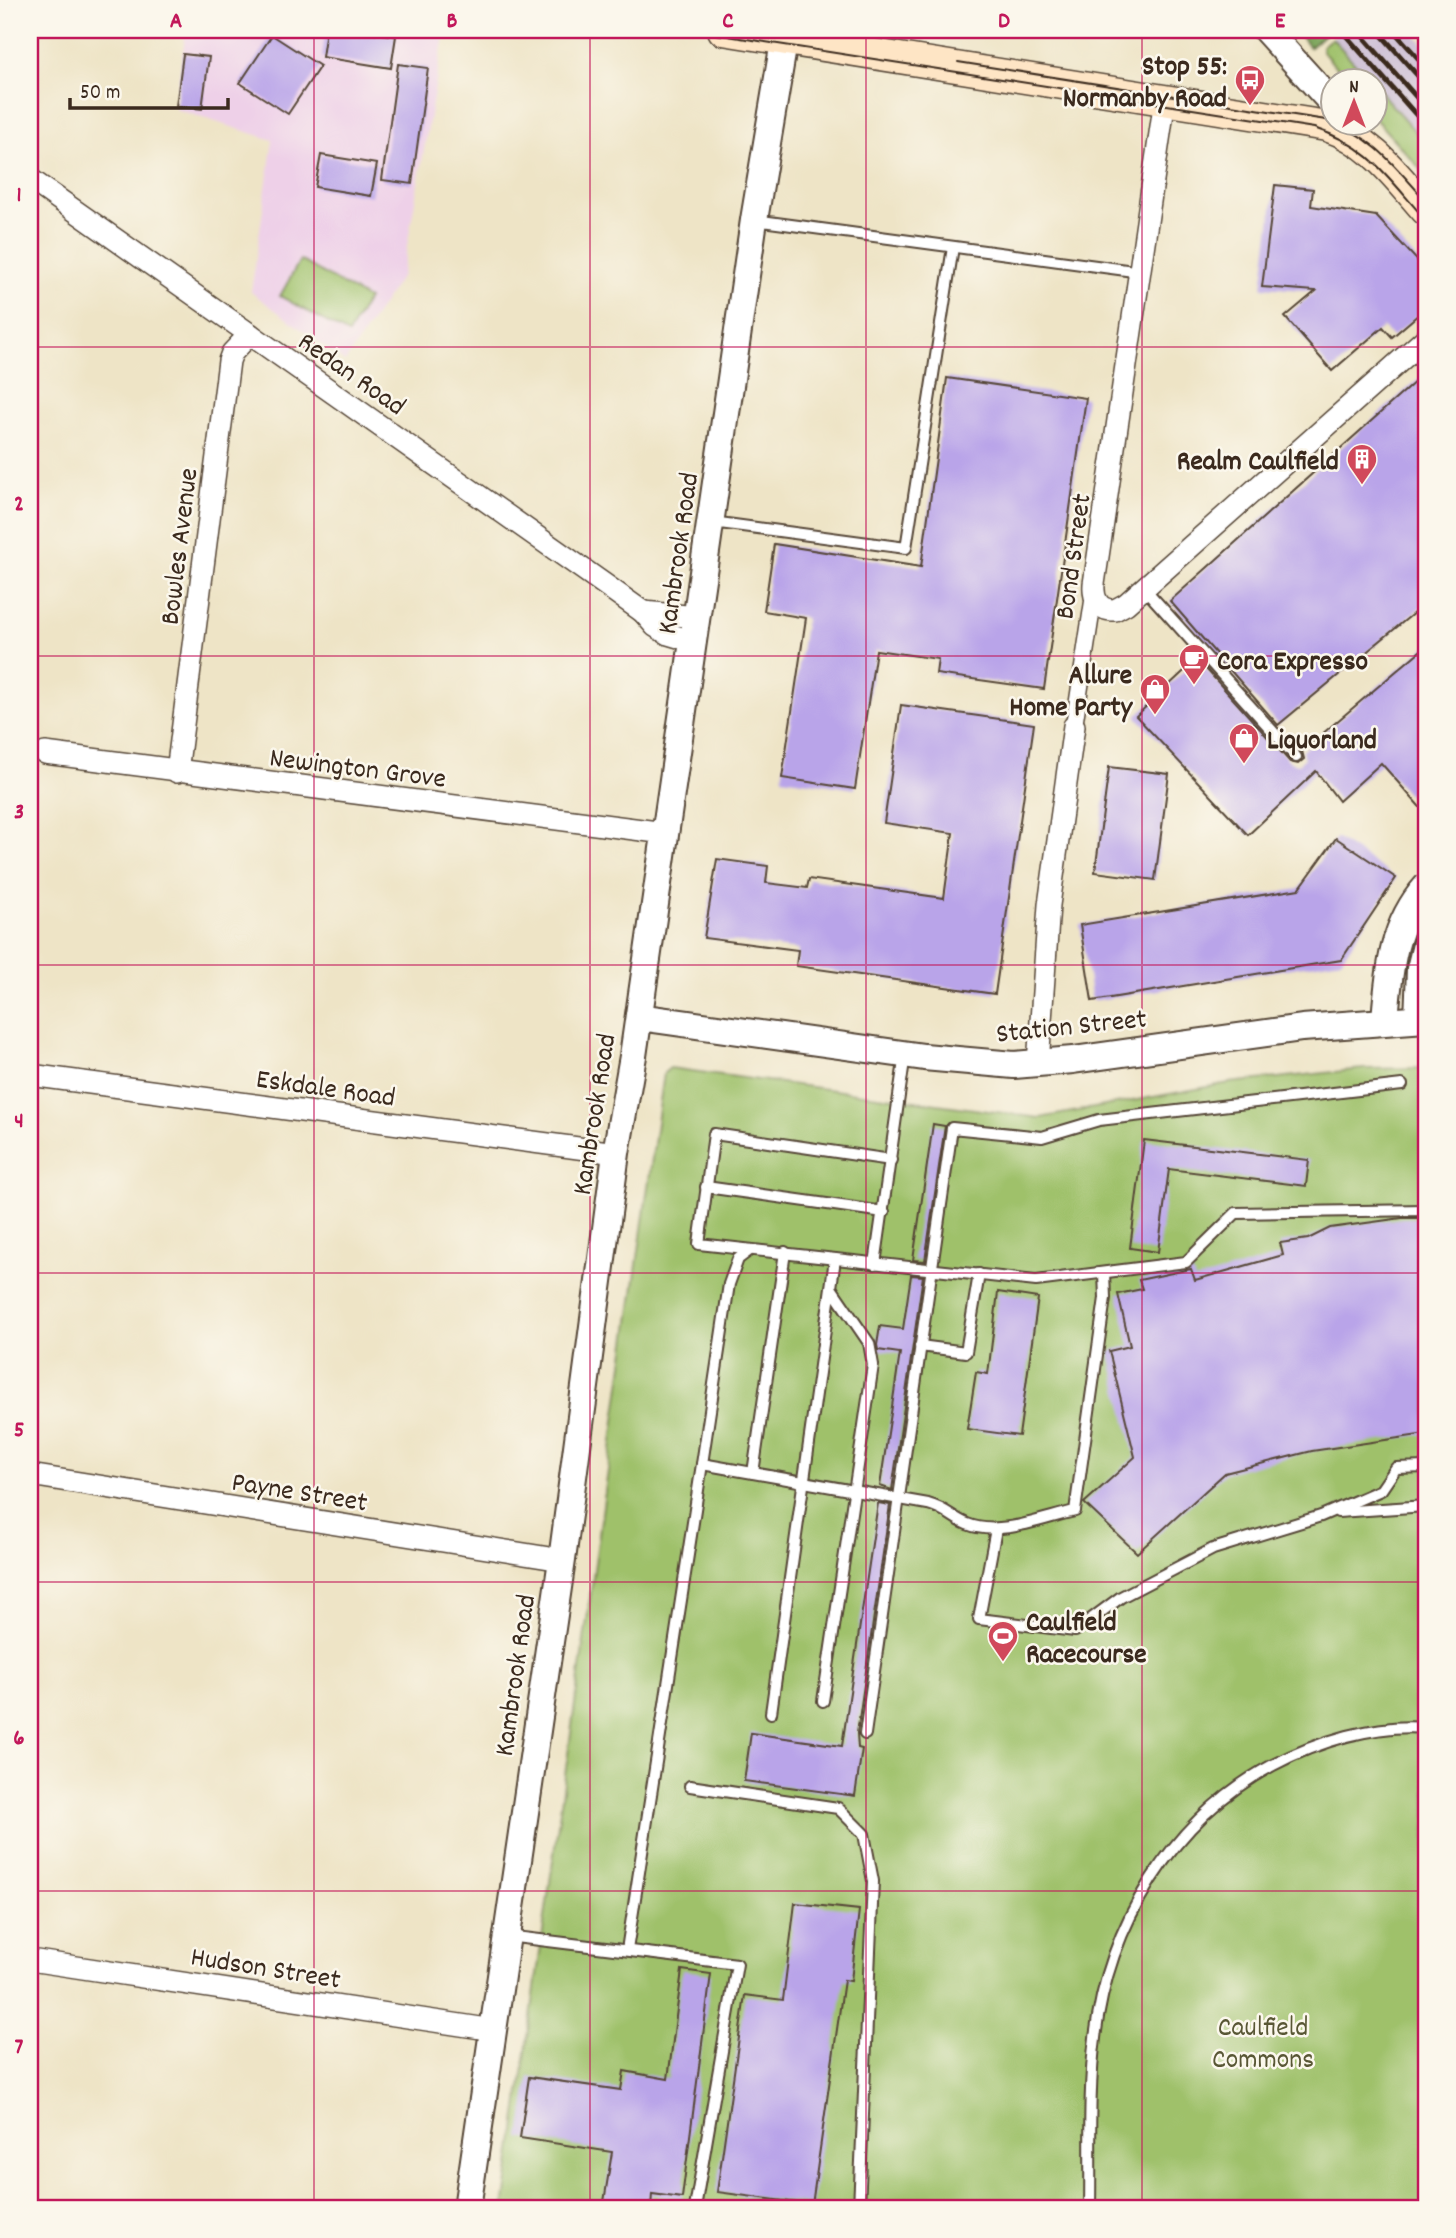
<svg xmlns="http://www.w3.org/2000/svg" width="1456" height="2238" font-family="Dekko,sans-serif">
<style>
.built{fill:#eed0e8}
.industrial{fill:#ccbed4}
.green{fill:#9fc16b;stroke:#6d7644;stroke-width:2}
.forest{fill:#7fa75f;stroke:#5d683e;stroke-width:2}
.building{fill:#b9a4e9}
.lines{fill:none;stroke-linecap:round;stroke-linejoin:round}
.service-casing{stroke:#564637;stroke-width:14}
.pedestrian-casing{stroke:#564637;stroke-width:19}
.minor-casing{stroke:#564637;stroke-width:24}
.tertiary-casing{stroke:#564637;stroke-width:30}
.secondary-casing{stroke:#564637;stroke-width:33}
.service{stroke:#fff;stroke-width:10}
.pedestrian{stroke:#fff;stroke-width:16}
.minor{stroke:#fff;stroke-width:21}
.tertiary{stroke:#fff;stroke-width:26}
.secondary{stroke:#fee5c5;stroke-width:30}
.tram{stroke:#3b2a1e;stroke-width:2}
.rail{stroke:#3b2a1e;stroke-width:5}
.grid{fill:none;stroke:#c2185b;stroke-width:2;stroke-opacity:0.55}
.labels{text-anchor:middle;stroke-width:5;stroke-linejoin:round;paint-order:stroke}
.poi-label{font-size:28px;font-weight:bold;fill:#3b2a1e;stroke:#fbf7ec;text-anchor:end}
.street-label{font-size:28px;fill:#3b2a1e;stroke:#fbf7ec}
.park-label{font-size:28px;fill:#595735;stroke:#fbf7ec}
.neatline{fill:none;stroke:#c2185b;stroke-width:2.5}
.grid-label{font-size:23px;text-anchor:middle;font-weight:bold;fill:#c2185b}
</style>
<rect width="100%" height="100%" fill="#fbf7ec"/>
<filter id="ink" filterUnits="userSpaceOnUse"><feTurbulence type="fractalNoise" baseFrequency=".0143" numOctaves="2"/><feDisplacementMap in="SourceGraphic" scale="14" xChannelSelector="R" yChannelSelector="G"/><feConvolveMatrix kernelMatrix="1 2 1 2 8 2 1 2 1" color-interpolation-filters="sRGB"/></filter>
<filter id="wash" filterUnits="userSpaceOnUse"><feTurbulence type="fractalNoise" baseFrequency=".00686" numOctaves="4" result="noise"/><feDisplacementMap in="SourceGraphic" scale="28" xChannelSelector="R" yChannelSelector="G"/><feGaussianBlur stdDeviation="1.57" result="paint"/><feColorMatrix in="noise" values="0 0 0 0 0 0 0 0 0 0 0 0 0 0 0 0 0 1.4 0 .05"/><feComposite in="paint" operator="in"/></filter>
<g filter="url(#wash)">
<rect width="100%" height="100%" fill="#eee4c6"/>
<polygon class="built" points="186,30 445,30 402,275 345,362 251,292 273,140 175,109"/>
<polygon class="industrial" points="1333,30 1411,30 1426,47 1426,144 1376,87 1376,80 1370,80 1332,38 1336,34"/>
<g class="green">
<polygon points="1332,38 1370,80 1338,78 1342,74 1322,51 1322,46"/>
<polygon points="1376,87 1426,144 1426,175 1376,120"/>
<polygon points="300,260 368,299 348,334 280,296"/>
<polygon points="670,1068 1040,1118 1229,1083 1363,1069 1426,1068 1426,2208 504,2208 664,1073"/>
</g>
<polygon class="forest" points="1295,30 1325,30 1327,32 1310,47"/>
<g id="blocks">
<g class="building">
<polygon points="326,30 353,30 396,36 391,68 322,57"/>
<polygon points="272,35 320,66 288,114 240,83"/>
<polygon points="183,54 209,57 202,109 176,106"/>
<polygon points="398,64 428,68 412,184 382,180"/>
<polygon points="321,155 377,164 371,196 315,187"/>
<polygon points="1275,185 1313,189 1311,206 1376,216 1426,270 1426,308 1392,337 1383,327 1332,371 1285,317 1316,291 1262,287"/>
<polygon points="1426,372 1426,603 1278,725 1170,601"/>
<polygon points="947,378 1086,398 1044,689 936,674 938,659 876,650 855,789 782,778 806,618 764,611 774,544 921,567"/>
<polygon points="1426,646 1426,814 1381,763 1339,801 1316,771 1248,835 1136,716 1197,659 1290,762 1298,764 1304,759 1302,751"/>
<polygon points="901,705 1034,724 995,994 796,966 798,950 704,938 717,859 768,866 766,883 807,888 809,879 944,898 953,833 884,823"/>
<polygon points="1109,767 1169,774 1155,880 1095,872"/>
<polygon points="1336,838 1396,878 1341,960 1092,1001 1080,925 1299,889"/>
<polygon points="933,1124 945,1126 925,1261 913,1260"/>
<polygon points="1144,1140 1309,1160 1306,1186 1169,1169 1158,1252 1130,1248"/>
<polygon points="1402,1218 1426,1218 1426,1434 1312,1451 1225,1473 1137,1553 1084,1503 1135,1457 1109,1351 1130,1346 1118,1294 1142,1289 1139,1280 1191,1269 1195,1280 1283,1255 1280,1243 1308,1239 1330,1228"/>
<polygon points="911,1275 923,1276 892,1490 880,1486 900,1353 878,1350 877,1345 880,1326 903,1329"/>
<polygon points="998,1292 1038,1298 1019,1436 967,1429 976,1372 988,1374"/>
<polygon points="878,1503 890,1505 857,1733 858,1748 862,1749 855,1796 744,1781 751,1733 842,1746"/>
<polygon points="795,1903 859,1910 851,1981 844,1980 812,2205 717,2192 745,1995 783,2000"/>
<polygon points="682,1970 711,1974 682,2198 652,2194 651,2208 603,2208 612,2152 520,2138 529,2077 621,2090 624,2071 668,2079"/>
</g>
</g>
</g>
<g filter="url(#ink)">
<use href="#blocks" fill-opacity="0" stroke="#564637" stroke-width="2"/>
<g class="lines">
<g class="service-casing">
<g id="service">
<polyline points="754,220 1141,272"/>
<polyline points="712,522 906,548 953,247"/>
<polyline points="1144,588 1296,757"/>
<polyline points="891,1160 714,1134 699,1244 1036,1281 1186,1262 1236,1213 1426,1210"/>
<polyline points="706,1187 884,1212"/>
<path d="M 750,1250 L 738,1259 L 729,1284 L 702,1464 L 928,1504 C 947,1509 952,1518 967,1524 C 999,1537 1043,1518 1075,1511 L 1105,1298 L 1104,1273"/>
<polyline points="875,1264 905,1054"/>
<polyline points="920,1346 966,1352 979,1274"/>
<polyline points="753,1473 785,1252"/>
<polyline points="1338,1512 1426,1506"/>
<polyline points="996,1529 979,1619 1075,1631 1121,1597 1213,1549 1321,1516 1381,1490 1396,1468 1426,1467"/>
<polyline points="823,1701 873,1365 869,1343 832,1289"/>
<polyline points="771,1713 835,1259"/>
<polyline points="865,1734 952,1128 1042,1137 1099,1120 1402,1085"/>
<polyline points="690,1786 838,1808 864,1834 873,1881 859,2208"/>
<polyline points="507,1936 737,1964 695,2208"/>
<polyline points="627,1950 702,1464"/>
<path d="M 1090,2208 C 1091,2155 1088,2091 1095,2038 C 1108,1925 1172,1819 1273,1765 C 1317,1742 1376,1723 1426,1728"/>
</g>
</g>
<g class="pedestrian-casing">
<polyline id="pedestrian" points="1074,726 1094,595"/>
</g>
<g class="minor-casing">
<g id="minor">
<path d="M 1165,99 L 1094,584 C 1093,598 1098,611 1115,610 L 1126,604 L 1426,338"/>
<polyline points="30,179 604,584 643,612 655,626 668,634 695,642"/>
<polyline points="643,612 698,617"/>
<polyline points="45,753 665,833"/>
<polyline points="177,772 229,361 232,353 250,334"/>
<polyline points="1038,1064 1049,905 1074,726"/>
<polyline points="30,1075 616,1153"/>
<polyline points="30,1475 562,1560"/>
<polyline points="30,1960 494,2030"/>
</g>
</g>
<g class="tertiary-casing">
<g id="tertiary">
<polyline points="1266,30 1334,105"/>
<polyline points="639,1017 924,1057 1014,1065 1073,1060 1302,1028 1426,1019"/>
<polyline points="1418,1019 1420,969 1426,945"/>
<path d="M 1385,1020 C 1389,971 1392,925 1426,887"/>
<polyline points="467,2208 562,1560 616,1153 633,1056 754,220 786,30"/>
</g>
</g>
<g class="secondary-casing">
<path id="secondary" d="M 723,30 L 1327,126 C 1372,141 1396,176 1426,210"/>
</g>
<use href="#service" class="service"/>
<use href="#pedestrian" class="pedestrian"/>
<use href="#minor" class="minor"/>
<use href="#tertiary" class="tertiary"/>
<use href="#secondary" class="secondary"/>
<g class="tram">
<path d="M 689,30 L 1314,128 C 1370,146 1388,178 1426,220"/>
<path d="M 958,62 L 1326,120 C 1371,134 1396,167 1426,201"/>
</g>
<g class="rail">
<polyline points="1341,30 1426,126"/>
<polyline points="1357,30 1426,108"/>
<polyline points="1377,30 1426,85"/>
<polyline points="1393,30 1426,67"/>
</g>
</g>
</g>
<path class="grid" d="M 314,30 L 314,2208M 590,30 L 590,2208M 866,30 L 866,2208M 1142,30 L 1142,2208M 30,347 L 1426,347M 30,656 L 1426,656M 30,965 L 1426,965M 30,1273 L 1426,1273M 30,1582 L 1426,1582M 30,1891 L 1426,1891"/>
<defs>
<g id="bus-pin" transform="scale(1.575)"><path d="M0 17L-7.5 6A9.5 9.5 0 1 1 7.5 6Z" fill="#d1495b" stroke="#fbf7ec"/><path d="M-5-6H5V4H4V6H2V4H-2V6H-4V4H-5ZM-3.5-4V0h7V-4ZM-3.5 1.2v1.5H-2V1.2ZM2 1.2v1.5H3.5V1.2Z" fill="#fff"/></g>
<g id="building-pin" transform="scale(1.575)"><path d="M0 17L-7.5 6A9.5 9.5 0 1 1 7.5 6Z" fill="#d1495b" stroke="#fbf7ec"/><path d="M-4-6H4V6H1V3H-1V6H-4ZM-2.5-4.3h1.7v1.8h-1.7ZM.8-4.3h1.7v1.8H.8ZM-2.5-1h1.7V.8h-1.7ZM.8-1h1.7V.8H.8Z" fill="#fff"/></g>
<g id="cafe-pin" transform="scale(1.575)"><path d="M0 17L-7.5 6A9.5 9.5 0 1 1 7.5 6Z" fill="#d1495b" stroke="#fbf7ec"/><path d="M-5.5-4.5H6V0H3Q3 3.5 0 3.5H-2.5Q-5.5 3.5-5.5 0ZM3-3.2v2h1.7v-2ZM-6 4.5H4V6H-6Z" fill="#fff"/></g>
<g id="shop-pin" transform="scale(1.575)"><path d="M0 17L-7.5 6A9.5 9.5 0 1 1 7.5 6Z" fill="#d1495b" stroke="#fbf7ec"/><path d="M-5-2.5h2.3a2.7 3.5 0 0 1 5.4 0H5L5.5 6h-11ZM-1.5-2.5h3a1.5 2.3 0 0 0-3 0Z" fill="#fff"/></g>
<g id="stadium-pin" transform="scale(1.575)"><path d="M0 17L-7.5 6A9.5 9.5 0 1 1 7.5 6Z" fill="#d1495b" stroke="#fbf7ec"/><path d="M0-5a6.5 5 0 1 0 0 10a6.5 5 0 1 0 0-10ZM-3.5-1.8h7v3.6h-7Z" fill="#fff"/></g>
</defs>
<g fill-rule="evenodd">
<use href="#bus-pin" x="1250" y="80"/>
<use href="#building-pin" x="1362" y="459"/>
<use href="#cafe-pin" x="1194" y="659"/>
<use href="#shop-pin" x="1155" y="689"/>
<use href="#shop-pin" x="1244" y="738"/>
<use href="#stadium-pin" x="1003" y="1636"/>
</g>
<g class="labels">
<g class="poi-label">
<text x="1227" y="74">Stop 55:<tspan x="1227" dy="32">Normanby Road</tspan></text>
<text x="1339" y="469">Realm Caulfield</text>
<text x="1217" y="669" text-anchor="start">Cora Expresso</text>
<text x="1132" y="683">Allure<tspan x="1132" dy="32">Home Party</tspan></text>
<text x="1267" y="748" text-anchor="start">Liquorland</text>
<text x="1026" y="1630" text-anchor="start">Caulfield<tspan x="1026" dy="32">Racecourse</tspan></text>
</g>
<g class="street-label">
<text transform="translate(353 372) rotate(35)" y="10">Redan Road</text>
<text transform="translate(177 546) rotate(-83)" y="10">Bowles Avenue</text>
<text transform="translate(676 553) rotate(-82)" y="10">Kambrook Road</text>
<text transform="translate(1071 556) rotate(-82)" y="10">Bond Street</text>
<text transform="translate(358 766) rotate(7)" y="10">Newington Grove</text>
<text transform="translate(1071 1024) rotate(-6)" y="10">Station Street</text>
<text transform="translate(326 1086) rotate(8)" y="10">Eskdale Road</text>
<text transform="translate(592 1114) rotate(-81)" y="10">Kambrook Road</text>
<text transform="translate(300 1490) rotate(9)" y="10">Payne Street</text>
<text transform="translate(513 1675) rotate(-82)" y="10">Kambrook Road</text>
<text transform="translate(266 1966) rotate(9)" y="10">Hudson Street</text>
</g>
<g class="park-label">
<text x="1263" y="2035">Caulfield<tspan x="1263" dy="32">Commons</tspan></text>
</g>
</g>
<rect width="1456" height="2238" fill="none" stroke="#fbf7ec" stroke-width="77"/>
<g transform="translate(1354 102)"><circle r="33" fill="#fbf7ec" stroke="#aea59a" stroke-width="2"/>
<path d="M0-5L12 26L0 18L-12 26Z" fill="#d1495b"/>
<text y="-10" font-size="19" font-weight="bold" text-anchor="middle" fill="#3b2a1e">N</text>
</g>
<path d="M70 98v10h158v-10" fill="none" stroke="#3b2a1e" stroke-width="3.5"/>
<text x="80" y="98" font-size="21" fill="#3b2a1e" stroke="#fbf7ec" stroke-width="5" paint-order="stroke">50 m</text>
<rect x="38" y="38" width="1380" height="2162" class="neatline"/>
<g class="grid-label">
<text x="176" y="27">A</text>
<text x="452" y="27">B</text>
<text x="728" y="27">C</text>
<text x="1004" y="27">D</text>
<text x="1280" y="27">E</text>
<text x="19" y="201">1</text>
<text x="19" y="510">2</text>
<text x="19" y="818">3</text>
<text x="19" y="1127">4</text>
<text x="19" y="1436">5</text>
<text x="19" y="1744">6</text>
<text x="19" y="2053">7</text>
</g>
</svg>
